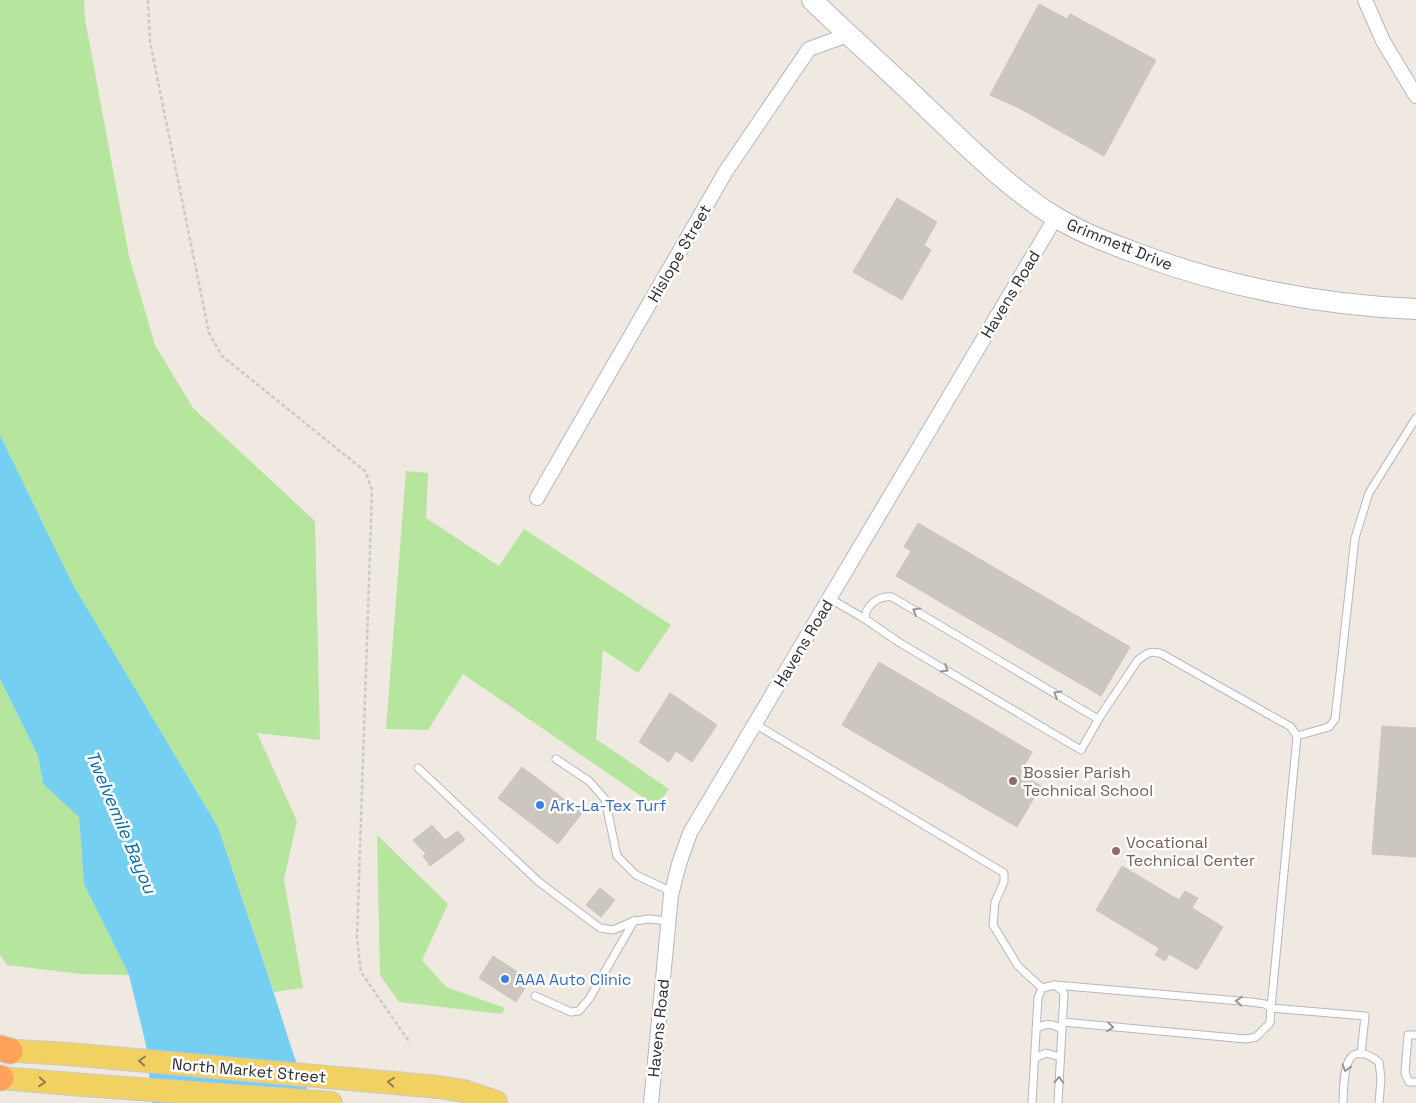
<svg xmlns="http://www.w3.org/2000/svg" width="1416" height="1103" font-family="'Space Grotesk',sans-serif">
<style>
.green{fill:#b6e59e}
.water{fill:#75cff0}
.building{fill:#cbc7bf;stroke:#cbc5ba}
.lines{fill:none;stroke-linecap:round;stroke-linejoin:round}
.service-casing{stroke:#b4b7c1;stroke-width:9}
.minor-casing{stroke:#b4b7c1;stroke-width:16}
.secondary-casing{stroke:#b4b7c1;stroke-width:22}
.primary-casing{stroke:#c9c9c9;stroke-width:24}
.motorway-casing{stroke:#c9c9c9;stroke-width:27}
.path{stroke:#c9c9c9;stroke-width:2.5;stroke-dasharray:4 2.5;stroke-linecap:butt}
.service{stroke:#fff;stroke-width:7}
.minor{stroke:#fff;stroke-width:14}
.secondary{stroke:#fff;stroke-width:20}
.primary{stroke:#f2d163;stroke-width:22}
.motorway{stroke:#ffa35c;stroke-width:25}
.oneway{stroke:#969696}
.oneway2{stroke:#908048}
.education-dot{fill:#8d6e63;stroke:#fff;stroke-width:2}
.shop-dot{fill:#3f7fe0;stroke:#fff;stroke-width:2}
.labels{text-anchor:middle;stroke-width:5;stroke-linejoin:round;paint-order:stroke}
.street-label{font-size:16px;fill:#2e2e2e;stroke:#fff}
.education-label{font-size:16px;fill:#785e54;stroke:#fff;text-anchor:start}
.shop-label{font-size:16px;fill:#366cbe;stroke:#fff;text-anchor:start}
.water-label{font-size:18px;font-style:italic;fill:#0d6fa3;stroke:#fff}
</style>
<rect width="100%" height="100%" fill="#efe9e1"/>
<g class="green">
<polygon points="0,0 84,0 85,19 129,256 155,345 193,408 315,521 320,740 257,733 297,821 284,880 303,988 274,992 218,827 72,583 0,435"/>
<polygon points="406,471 428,473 426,518 499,566 524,529 671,625 638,673 603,650 596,739 669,789 657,807 463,674 428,730 386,729"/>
<polygon points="0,679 38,756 43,784 79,817 84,884 129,975 80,974 7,965 0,955"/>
<polygon points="377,835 448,904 422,960 446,987 505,1008 502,1014 399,1002 380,975"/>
</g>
<polygon class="water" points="0,435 72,583 218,827 268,975 294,1056 313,1103 152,1103 146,1045 129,975 84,884 79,817 43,784 38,756 0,679"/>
<g class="building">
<polygon points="1039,4 1067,19 1070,14 1156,60 1104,156 1019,108 990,95"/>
<polygon points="897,198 937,222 924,245 931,250 902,300 853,272"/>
<polygon points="918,523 1130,647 1101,696 896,576 911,551 904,547"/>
<polygon points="879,662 1032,752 1020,774 1041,786 1017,827 842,725"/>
<polygon points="670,693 717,725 692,762 676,751 669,762 639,742"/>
<polygon points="1382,726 1416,728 1416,857 1372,854"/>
<polygon points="522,767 582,813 558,844 498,798"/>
<polygon points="432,825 445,840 458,831 465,840 430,866 423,856 426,854 413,840"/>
<polygon points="1122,866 1179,900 1185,891 1198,898 1192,908 1223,927 1197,970 1169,954 1165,961 1155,955 1159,948 1096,910"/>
<polygon points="600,888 615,900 601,917 586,905"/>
<polygon points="493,956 530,980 516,1002 479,978"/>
</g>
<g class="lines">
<g class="service-casing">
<g id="service">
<polyline points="829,598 865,619"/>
<path d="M 1098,719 L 892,597 C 878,595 865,606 865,619 L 900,643 L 1081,750 L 1101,715 L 1138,660 C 1147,653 1151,650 1162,654 L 1291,727 L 1297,736 L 1271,1008 L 1365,1016 L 1361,1054"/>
<polyline points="755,724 1004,873 1004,882 995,902 993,925 1018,966 1042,988"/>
<polyline points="1297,736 1329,727 1335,719 1355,538 1369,493 1416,418"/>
<polyline points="556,759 589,781 605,799 617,856 636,875 672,892"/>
<polyline points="418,768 539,882 600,928 613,930 634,921 649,919 669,921"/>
<polyline points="1055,985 1251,1002 1265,1004 1271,1008 1270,1023 1256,1037 1246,1039 1062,1022"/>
<polyline points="535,996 571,1012 579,1011 589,999 634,921"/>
<path d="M 1036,1029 C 1045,1023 1052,1023 1061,1029"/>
<polyline points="1416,1035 1408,1035 1405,1073 1409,1082 1416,1082"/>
<polyline points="1035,1058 1046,1053 1060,1057"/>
<polyline points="1032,1103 1038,998 1042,988 1055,985 1064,993 1058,1103"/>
<path d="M 1343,1103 C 1344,1080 1342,1034 1379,1062 L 1381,1079 L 1379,1103"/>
</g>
</g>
<g class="minor-casing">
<g id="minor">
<polyline points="1365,0 1383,41 1416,96"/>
<polyline points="537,498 726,171 809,49 848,35"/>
<polyline points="651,1103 671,895 679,864 690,833 1056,217"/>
</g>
</g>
<g class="secondary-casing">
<path id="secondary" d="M 812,0 C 849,36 888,70 925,106 C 966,145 1008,188 1057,218 C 1082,233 1109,243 1136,253 C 1226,287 1321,305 1416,309"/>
</g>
<g class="primary-casing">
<g id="primary">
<polyline points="0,1050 68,1054 439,1087 463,1091 496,1102"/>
<polyline points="0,1078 84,1085 331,1103"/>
</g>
</g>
<g class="motorway-casing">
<g id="motorway">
<polyline points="0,1048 10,1051"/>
<polyline points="0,1078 1,1078"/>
</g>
</g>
<polyline class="path" points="148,0 150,42 209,333 222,356 366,472 372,491 357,938 361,972 410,1043"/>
<use href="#service" class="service"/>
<use href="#minor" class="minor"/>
<use href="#secondary" class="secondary"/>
<use href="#primary" class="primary"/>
<use href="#motorway" class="motorway"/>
</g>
<defs><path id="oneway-chevron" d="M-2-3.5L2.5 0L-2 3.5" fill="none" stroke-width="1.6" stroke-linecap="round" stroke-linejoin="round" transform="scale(1.25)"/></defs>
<g class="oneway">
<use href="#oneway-chevron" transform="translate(916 611) rotate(-150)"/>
<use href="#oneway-chevron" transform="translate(945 669) rotate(30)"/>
<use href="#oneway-chevron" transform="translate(1057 694) rotate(-149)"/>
<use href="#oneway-chevron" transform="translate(1239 1001) rotate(-175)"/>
<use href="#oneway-chevron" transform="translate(1110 1027) rotate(6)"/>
<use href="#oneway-chevron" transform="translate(1346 1068) rotate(107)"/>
<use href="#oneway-chevron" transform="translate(1059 1080) rotate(-87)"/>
</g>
<g class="oneway2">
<use href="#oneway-chevron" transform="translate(142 1061) rotate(-175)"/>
<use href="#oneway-chevron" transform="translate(42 1082) rotate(5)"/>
<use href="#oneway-chevron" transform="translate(391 1082) rotate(-175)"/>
</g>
<g class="education-dot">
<circle cx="1013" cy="781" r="5"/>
<circle cx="1116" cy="851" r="5"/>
</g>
<g class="shop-dot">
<circle cx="540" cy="805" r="5"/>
<circle cx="505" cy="979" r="5"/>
</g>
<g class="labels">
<g class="street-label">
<text transform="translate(1120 244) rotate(22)" y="6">Grimmett Drive</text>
<text transform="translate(679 253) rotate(-60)" y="6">Hislope Street</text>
<text transform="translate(1010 294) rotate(-59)" y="6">Havens Road</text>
<text transform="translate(803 643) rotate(-59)" y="6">Havens Road</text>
<text transform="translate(658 1028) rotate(-84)" y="6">Havens Road</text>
<text transform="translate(249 1070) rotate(5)" y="6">North Market Street</text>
</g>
<g class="education-label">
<text x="1023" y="778">Bossier Parish<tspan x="1023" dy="18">Technical School</tspan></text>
<text x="1126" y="848">Vocational<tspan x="1126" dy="18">Technical Center</tspan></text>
</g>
<g class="shop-label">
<text x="550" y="811">Ark-La-Tex Turf</text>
<text x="515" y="985">AAA Auto Clinic</text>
</g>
<g class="water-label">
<text transform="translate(121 822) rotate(67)" y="6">Twelvemile Bayou</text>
</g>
</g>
</svg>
